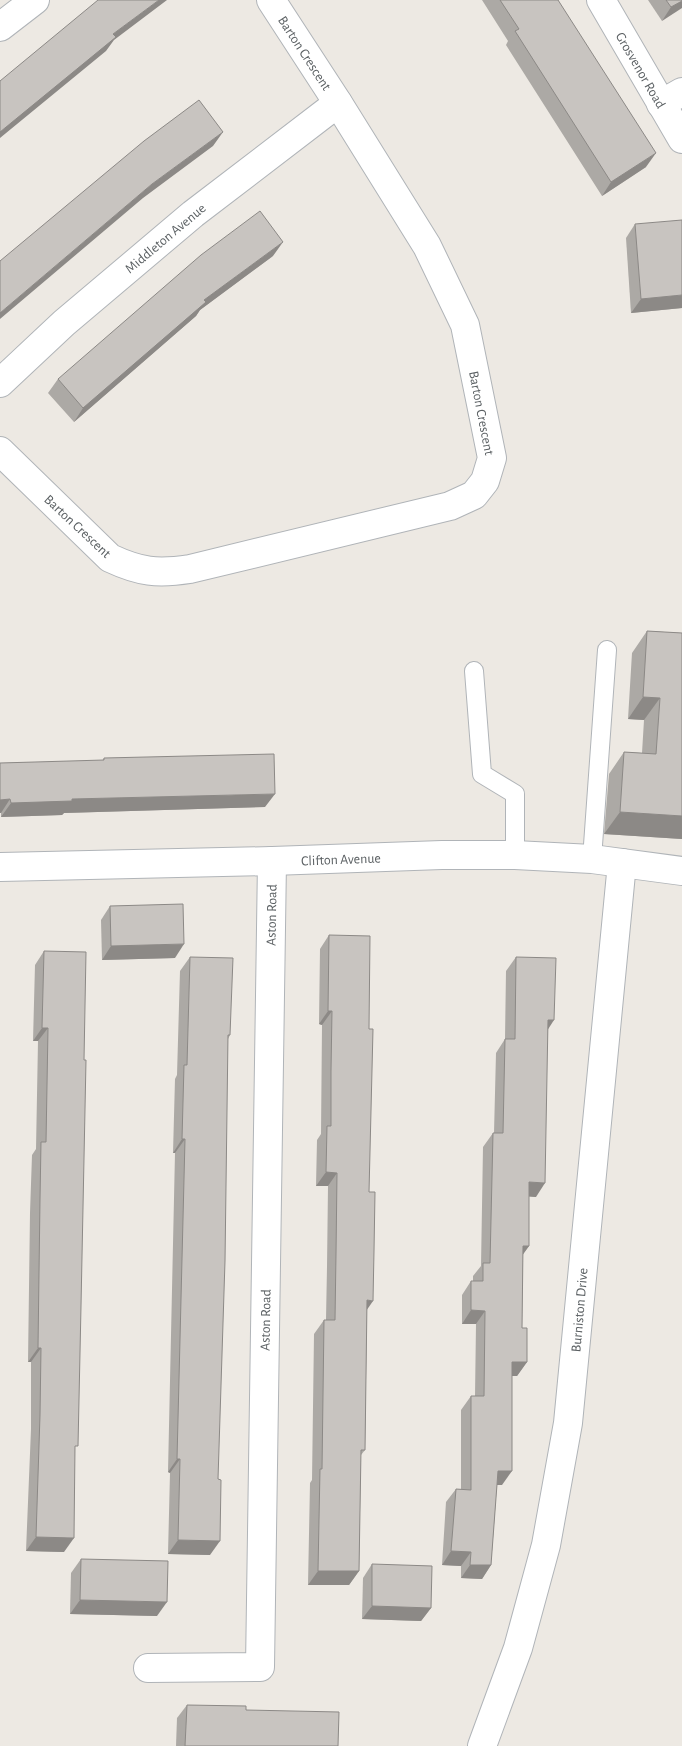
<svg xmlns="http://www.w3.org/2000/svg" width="682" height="1746" font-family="'Alegreya Sans',sans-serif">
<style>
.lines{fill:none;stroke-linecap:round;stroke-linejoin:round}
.lane-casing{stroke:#b0b4b8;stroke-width:20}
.street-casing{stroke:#b0b4b8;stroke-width:30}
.lane{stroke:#fff;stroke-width:18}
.street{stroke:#fff;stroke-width:28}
.wall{fill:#aca9a5}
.shaded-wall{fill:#8c8986}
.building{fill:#c8c4c0;stroke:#8c8986}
.labels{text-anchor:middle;stroke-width:5;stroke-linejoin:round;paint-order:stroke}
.street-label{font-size:14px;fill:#5b6063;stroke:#fff}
</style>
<rect width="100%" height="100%" fill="#ede9e3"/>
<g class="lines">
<g class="lane-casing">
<g id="lane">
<polyline points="474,671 482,774 515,794 515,855"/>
<polyline points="592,859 607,650"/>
</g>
</g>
<g class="street-casing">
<g id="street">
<polyline points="601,0 682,139"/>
<polyline points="0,27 35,0"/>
<polyline points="661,104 682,92"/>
<polyline points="0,383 64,323 193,214 338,103"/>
<path d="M 0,451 L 110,558 C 140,572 157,574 190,569 L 450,506 L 474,495 L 485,481 L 492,458 L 465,325 L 427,246 L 338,103 L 271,0"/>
<polyline points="0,867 272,861 442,855 515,855 592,859 682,871"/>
<polyline points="148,1668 260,1667 272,861"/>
<polyline points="482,1746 518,1648 546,1545 568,1423 622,863"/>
</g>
</g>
<use href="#lane" class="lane"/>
<use href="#street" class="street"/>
</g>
<g class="wall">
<polygon points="482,0 558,0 646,167 602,196 506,45 508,41"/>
<polygon points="648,0 682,0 662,21"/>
<polygon points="635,224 682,308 631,313 626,238"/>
<polygon points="273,256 200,310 196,316 74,422 48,393 58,379"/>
<polygon points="647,631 682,633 682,839 604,834 609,774 624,752 642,753 644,720 628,719 632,653"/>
<polygon points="104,758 265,807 64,813 62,815 1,817 1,813 0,813 0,763 102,761"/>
<polygon points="110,906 175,958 102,960 101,920"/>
<polygon points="329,935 367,1310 365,1450 361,1455 359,1571 349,1585 308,1585 310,1483 312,1480 314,1334 324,1320 326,1320 327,1267 328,1186 316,1186 317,1140 321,1134 322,1025 319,1024 320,949"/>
<polygon points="44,951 75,1450 64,1552 26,1551 31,1429 31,1362 28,1362 30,1213 32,1155 36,1149 38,1041 33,1041 35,965"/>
<polygon points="190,957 230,1035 228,1039 210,1555 168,1554 170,1473 168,1472 175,1153 173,1153 175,1079 177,1075 180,971"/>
<polygon points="516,957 548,1030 536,1197 529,1196 529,1246 523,1254 522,1328 527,1362 517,1376 512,1376 502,1485 497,1485 491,1565 482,1579 461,1578 461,1566 442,1565 446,1502 456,1489 461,1489 461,1410 471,1396 475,1396 476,1324 462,1324 462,1295 471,1281 473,1281 473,1276 481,1266 483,1147 493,1133 494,1133 496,1053 505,1039 506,971"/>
<polygon points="81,1559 157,1616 70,1614 71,1573"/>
<polygon points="372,1564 431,1608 421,1621 362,1619 363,1578"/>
<polygon points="187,1705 246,1710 338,1746 176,1746 177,1718"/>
</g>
<g class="shaded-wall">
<polygon points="159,0 167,0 114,40 106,51 0,138 0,132 113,34"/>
<polygon points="682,1 682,8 662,21 671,7"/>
<polygon points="223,132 213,146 143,198 0,319 0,313 152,184"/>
<polygon points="656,153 646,167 602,196 611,182"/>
<polygon points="283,242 273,256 200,310 196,316 74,422 83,408 204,300"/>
<polygon points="682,295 682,308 631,313 641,299"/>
<polygon points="643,697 660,698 644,720 628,719"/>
<polygon points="275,794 265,807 64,813 62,815 1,817 11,803 72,799"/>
<polygon points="10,799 1,813 0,813 0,800"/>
<polygon points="620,812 682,816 682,839 604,834"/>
<polygon points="184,944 175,958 102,960 111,946"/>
<polygon points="328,1011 332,1011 322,1025 319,1024"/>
<polygon points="548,1020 554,1020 545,1034"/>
<polygon points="42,1028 48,1028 38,1041 33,1041"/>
<polygon points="182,1139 185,1139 175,1153 173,1153"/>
<polygon points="326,1172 337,1173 328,1186 316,1186"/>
<polygon points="529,1182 545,1183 536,1197 519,1196"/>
<polygon points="523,1246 529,1246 519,1260"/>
<polygon points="367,1300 373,1301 364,1314"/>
<polygon points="471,1310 485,1311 476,1324 462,1324"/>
<polygon points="38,1348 41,1348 31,1362 28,1362"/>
<polygon points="512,1362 527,1362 517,1376 503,1376"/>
<polygon points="177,1459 180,1459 170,1473 168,1472"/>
<polygon points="498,1471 512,1471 502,1485 489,1485"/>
<polygon points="36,1537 74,1538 64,1552 26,1551"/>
<polygon points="178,1540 220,1541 210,1555 168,1554"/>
<polygon points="451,1551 471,1552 461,1566 442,1565"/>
<polygon points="470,1565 491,1565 482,1579 461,1578"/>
<polygon points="318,1571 359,1571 349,1585 308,1585"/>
<polygon points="80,1600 167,1602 157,1616 70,1614"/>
<polygon points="372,1606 431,1608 421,1621 362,1619"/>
</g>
<g class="building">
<polygon points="98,0 159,0 113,34 116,37 0,132 0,81"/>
<polygon points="500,0 558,0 656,153 611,182 515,31 519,29"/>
<polygon points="666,0 682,0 682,1 671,7"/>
<polygon points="199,100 223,132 152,184 0,313 0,261 144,141"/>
<polygon points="260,211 283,242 204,300 206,302 83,408 58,379 201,255"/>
<polygon points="682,220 682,295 641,299 635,224"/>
<polygon points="647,631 682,633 682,816 620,812 624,752 656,754 660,698 643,697"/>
<polygon points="274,754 275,794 72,799 72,801 11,803 10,799 0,800 0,763 104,760 104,758"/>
<polygon points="183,904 184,944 111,946 110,906"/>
<polygon points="329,935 370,936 369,1029 373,1029 369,1192 375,1192 374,1251 373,1301 367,1300 365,1450 361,1450 359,1571 318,1571 320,1469 322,1469 324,1320 335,1320 336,1254 337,1173 326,1172 327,1126 331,1126 331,1071 332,1011 328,1011"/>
<polygon points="44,951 86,952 84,1060 86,1060 81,1306 78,1446 75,1446 74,1538 36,1537 40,1415 41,1348 38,1348 40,1199 41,1142 46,1142 48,1028 42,1028"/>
<polygon points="190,957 233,958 230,1035 228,1035 225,1261 218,1479 221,1480 220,1541 178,1540 180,1459 177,1459 185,1139 182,1139 184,1065 187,1065"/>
<polygon points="516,957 556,958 554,1020 548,1020 545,1183 529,1182 529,1246 523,1246 522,1328 527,1328 527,1362 512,1362 512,1471 498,1471 491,1565 470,1565 471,1552 451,1551 456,1489 471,1490 471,1396 484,1396 485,1311 471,1310 471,1281 483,1281 483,1263 490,1263 493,1133 503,1133 505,1039 515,1039"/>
<polygon points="81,1559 168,1561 167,1602 80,1600"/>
<polygon points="372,1564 432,1566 431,1608 372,1606"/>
<polygon points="187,1705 246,1706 246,1710 339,1712 338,1746 185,1746"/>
</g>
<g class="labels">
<g class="street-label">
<text transform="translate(305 53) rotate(57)" y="5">Barton Crescent</text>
<text transform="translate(641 70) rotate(60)" y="5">Grosvenor Road</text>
<text transform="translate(165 238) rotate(-40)" y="5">Middleton Avenue</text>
<text transform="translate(482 413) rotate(79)" y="5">Barton Crescent</text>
<text transform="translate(78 526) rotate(43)" y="5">Barton Crescent</text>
<text transform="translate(341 859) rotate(-2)" y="5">Clifton Avenue</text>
<text transform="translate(271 915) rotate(-89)" y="5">Aston Road</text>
<text transform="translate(579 1310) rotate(-85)" y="5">Burniston Drive</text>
<text transform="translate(265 1320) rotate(-89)" y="5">Aston Road</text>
</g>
</g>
</svg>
